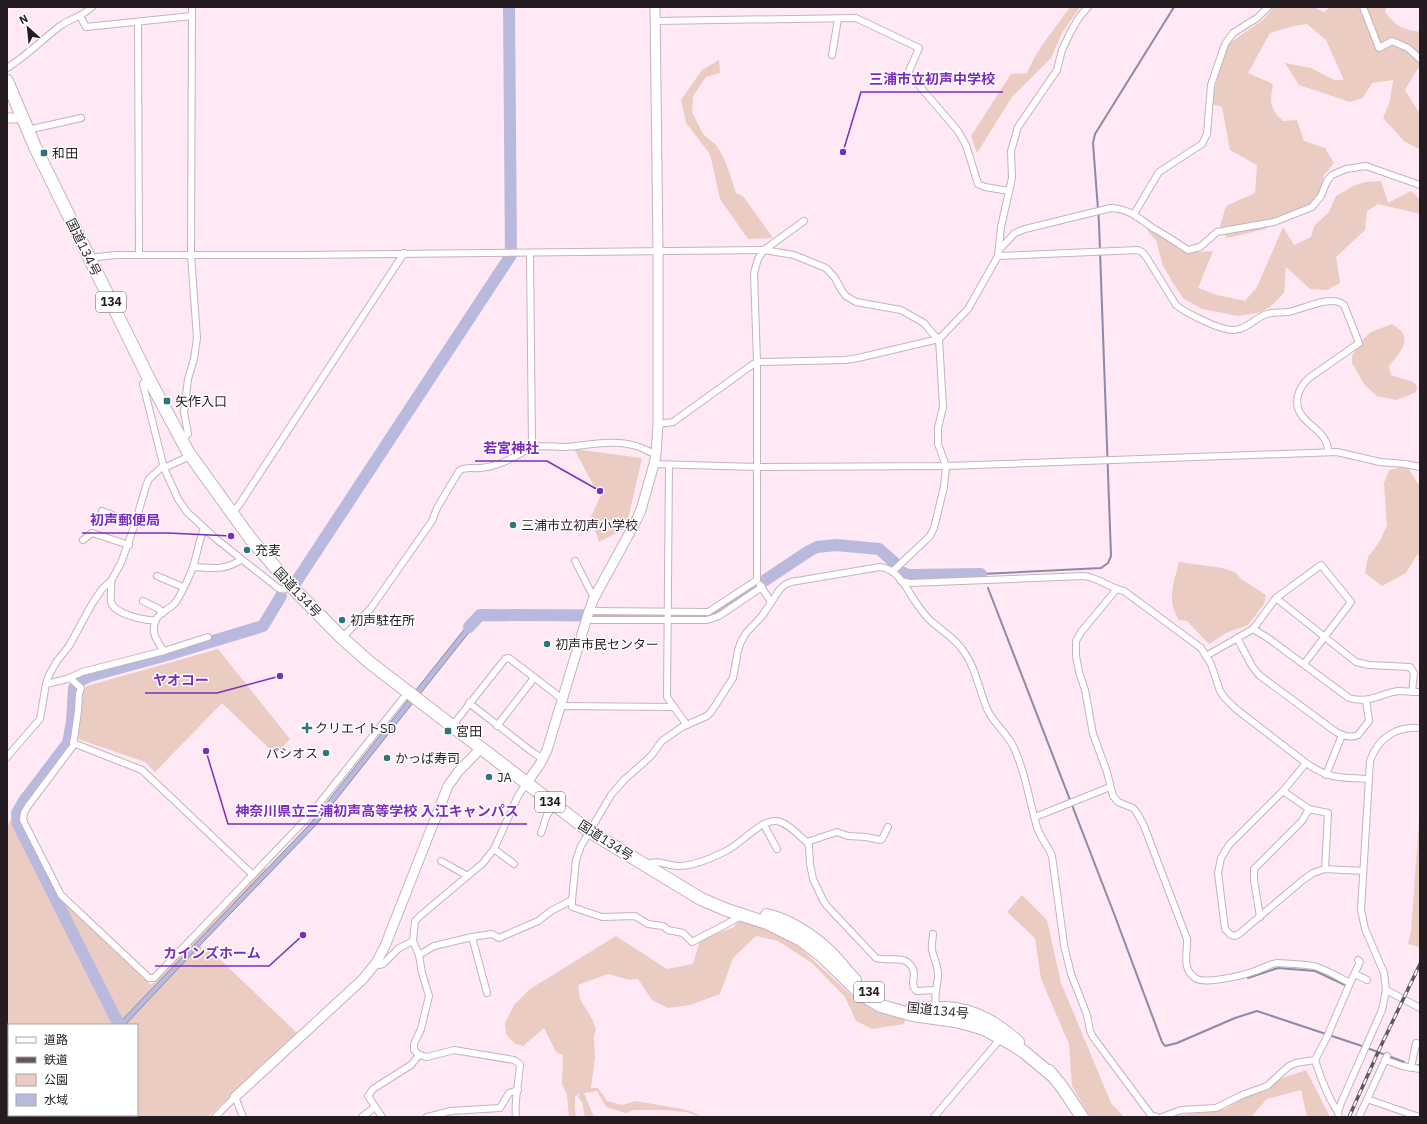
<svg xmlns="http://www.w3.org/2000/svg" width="1427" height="1124" font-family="'IBM Plex Sans','Noto Sans JP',sans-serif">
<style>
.green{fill:#eaccc2}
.water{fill:#b9b9de;stroke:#8c8aa5}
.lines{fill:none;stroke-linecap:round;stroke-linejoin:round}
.stream{stroke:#8c8aa5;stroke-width:2}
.river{stroke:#b9b9de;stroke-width:12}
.street-casing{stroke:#c6b2be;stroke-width:8}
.secondary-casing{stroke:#c6b2be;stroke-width:11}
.highway-casing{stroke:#c6b2be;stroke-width:14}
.street{stroke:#fff;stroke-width:6}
.secondary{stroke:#fff;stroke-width:9}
.highway{stroke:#fff;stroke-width:12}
.rail-casing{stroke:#62575e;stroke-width:3.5}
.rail{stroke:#fff;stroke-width:2;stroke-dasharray:6;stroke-linecap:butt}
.poi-dot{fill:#2c7679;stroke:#fff;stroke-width:1.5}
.labels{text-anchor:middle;stroke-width:3;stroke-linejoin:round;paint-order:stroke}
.shield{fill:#fff;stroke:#666064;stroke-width:1}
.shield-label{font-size:12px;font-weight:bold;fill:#241c21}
.poi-label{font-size:13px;fill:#241c21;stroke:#fff;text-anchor:start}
.street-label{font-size:13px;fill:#241c21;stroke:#fff}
.leader{fill:none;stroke:#7b2cbf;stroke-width:1.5}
.callout-dot{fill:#7b2cbf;stroke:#fff;stroke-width:1.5}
.callout-label{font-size:14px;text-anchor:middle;font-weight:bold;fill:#7b2cbf;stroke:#fff;stroke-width:3;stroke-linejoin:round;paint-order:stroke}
</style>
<rect width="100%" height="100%" fill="#fee9f5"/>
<g class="green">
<path d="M 1070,7 L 1080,7 L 1062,33 L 1051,58 L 1012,97 L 977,153 L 971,136 L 1011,74 L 1027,73 C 1037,48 1055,29 1070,7 Z"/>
<path d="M 1274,7 L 1313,7 L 1324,12 L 1330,7 L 1386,7 L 1385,12 C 1398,28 1400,28 1420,32 L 1420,65 L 1405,90 L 1420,114 L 1420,149 L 1405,142 L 1383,118 L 1390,101 L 1393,80 L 1372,83 L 1363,98 L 1350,102 L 1299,85 L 1285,63 L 1311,68 L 1334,80 L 1344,80 L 1326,40 L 1307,24 L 1294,26 L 1270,33 L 1248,73 L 1273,84 C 1270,101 1269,108 1283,121 L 1297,120 L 1304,141 L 1325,148 L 1334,163 L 1324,175 L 1321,189 L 1315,202 L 1278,221 L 1265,229 L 1227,238 L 1220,226 L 1226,206 L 1255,193 L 1257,165 L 1230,150 L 1222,107 L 1212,104 L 1218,73 L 1228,44 L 1263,20 Z"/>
<polygon points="719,60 720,73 706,77 693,96 692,112 703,134 717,146 726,163 736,193 743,196 773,238 748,239 720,199 710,154 686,123 681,100 702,70"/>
<polygon points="1381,181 1388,203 1411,191 1420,199 1420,214 1378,204 1367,211 1365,230 1336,257 1340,283 1327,290 1310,289 1286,267 1284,293 1270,307 1258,313 1238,316 1202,309 1184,299 1175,286 1163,266 1156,240 1148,232 1147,228 1187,253 1213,251 1198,288 1217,295 1245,301 1257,287 1283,227 1294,245 1311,237 1314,226 1329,212 1336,196 1353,186 1365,182"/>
<path d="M 1392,324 C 1394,326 1400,329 1402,332 C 1410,344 1396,357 1389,366 L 1391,375 L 1413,382 L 1417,386 L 1416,392 L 1407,396 L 1396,400 L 1377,396 L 1364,384 L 1352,363 L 1352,356 L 1360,342 L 1371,332 Z"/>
<polygon points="574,449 642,458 626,528 599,542 591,517 600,497"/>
<polygon points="1407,466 1420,487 1420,555 1417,555 1406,573 1382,586 1365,573 1368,557 1380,541 1387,525 1384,483 1389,470"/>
<path d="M 1179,562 L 1222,568 L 1235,572 L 1241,579 L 1266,595 L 1264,604 L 1248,625 L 1226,633 L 1209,644 L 1187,621 L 1179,620 C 1166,600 1174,583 1179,562 Z"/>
<polygon points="218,649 290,739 276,755 222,703 155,772 145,762 78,739 83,690 87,686"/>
<polygon points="1420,807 1420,947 1408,944 1411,931"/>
<polygon points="15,811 14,821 17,829 15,831 18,835 20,834 115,1021 115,1025 9,1025 9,1115 110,1115 108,1117 7,1117 7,827"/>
<polygon points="265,867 267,869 122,1020 120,1021 57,896 151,985"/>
<polygon points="1022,895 1047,920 1061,983 1111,1103 1124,1117 1090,1117 1072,1086 1069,1044 1041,979 1035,938 1007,912"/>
<polygon points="738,921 766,928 797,945 852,996 876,1011 905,1019 904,1024 872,1029 856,1021 845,997 812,963 778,941 756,936 733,958 720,994 690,1005 668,1008 652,1000 638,979 630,980 608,974 578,985 580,999 592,1019 596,1029 594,1036 595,1057 591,1088 598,1088 607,1101 622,1105 636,1101 682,1109 695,1113 701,1117 686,1112 664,1110 634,1110 626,1113 606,1107 597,1091 584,1093 594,1117 585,1117 582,1102 578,1097 580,1093 575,1097 575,1109 576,1117 569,1117 567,1095 562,1084 563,1055 556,1052 544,1028 523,1046 515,1044 506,1034 505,1023 514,1005 530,989 616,936 667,969 693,964 700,940 734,927"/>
<polygon points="200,945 203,948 207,947 297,1033 208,1117 123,1117 125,1115 137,1115 137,1025 125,1025"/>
<polygon points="1306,1070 1330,1117 1307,1117 1301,1090 1267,1099 1251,1117 1168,1117 1225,1109 1263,1085"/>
</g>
<polygon class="water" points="479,615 482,616 316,825 204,941 125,1025 115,1025 115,1021 122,1020 309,825 431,671 470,622"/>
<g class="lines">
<g class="stream">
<polyline points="982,575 981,574 1101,568 1108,563 1111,556 1099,223 1093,143 1095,134 1174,7"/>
<polyline points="988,588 1113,911 1162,1042 1165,1046 1177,1043 1235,1018 1257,1011 1362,1046 1404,1062"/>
<polyline points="1248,978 1278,968 1315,971 1345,985"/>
<polyline points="1418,1065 1420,1066"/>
</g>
<g class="river">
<polyline points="904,573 908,575 913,575 981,574"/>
<polyline points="296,582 511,255 509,7"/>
<polyline points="469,627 480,615 708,616 716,613 809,551 817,547 836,545 879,549 896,564"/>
<polyline points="119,1025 18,824 17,813 24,801 68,743 72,721 74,688 80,681 90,676 167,655 263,626 281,596"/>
</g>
<g class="street-casing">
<g id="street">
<polyline points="1363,7 1379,48 1392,41 1408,48 1420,59"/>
<polyline points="80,16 86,27 192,16"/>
<polyline points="655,21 856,18 919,48 909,71 910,75 958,131 966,145 978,184 985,187 1009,191"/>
<polyline points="138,22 139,255"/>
<polyline points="832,55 838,19"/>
<path d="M 7,68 C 26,56 42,40 60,26 C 70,19 83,16 92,7"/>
<polyline points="27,130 81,118"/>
<polyline points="1134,214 1159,172 1202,144 1207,134 1211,85 1225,44 1233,33 1257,18 1268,7"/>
<path d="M 999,250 L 1015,233 L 1025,229 L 1111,208 C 1130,209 1138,218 1153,228 C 1165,235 1176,242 1188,250 L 1200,247 L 1217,232 L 1274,222 L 1312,207 L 1321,196 L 1327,181 L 1332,175 L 1346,169 L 1366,166 L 1420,185"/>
<polyline points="530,253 532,447"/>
<path d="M 998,256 L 1138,250 L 1142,252 L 1147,258 L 1176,305 C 1186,313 1221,331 1234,330 C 1246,330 1256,317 1267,314 C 1274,312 1281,313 1288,312 C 1304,309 1331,294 1344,305 L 1359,343 L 1309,378 C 1298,388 1292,404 1303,417 C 1310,426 1320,430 1325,440 C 1327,443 1328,448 1328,452"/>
<polyline points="90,259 97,257 116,255 302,255 764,250 794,255 826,268 835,278 842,291 846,296 856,302 901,310 924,323 933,334 939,339 943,407 938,428 938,444 946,466 944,487 934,528 930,536 893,571"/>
<path d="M 148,377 L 143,384 L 164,468 L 178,499 L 187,512 L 215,538 L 278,588 C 283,591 286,589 291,586"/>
<polyline points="658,424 673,422 752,365 757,362 845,360 858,358 939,339 968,309 998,256 1001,227 1012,178 1011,151 1018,127 1057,70 1062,50 1071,31 1080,16 1088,7"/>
<polyline points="181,440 188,434 184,412 188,379 194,359 197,338 191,255 192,7"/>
<polyline points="654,464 757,467 946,466 1337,452 1380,462 1405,464 1420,467"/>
<polyline points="669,465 667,697 674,707"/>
<polyline points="164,468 190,456"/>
<polyline points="102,511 135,524"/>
<polyline points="232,513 239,505 404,253"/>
<polyline points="83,540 92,533 129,545"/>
<polyline points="575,561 594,598"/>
<path d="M 193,567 C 213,568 223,571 241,560"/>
<polyline points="157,576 183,587"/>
<path d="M 111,581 C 112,587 110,597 111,602 C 114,614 145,621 156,620"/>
<path d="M 901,581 L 910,583 L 1084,576 C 1100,578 1109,588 1124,591 L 1201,648 L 1211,664 L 1220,691 L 1224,697 L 1236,709 L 1306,763 C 1330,780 1341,777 1368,779"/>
<polyline points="760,585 771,602"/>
<path d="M 1116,590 L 1081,632 L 1076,641 L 1076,656 L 1079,672 L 1085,690 L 1093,734 L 1107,772 L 1113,796 L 1118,802 L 1133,808 L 1137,813 L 1144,826 L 1187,939 C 1188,952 1181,968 1195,978 C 1204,985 1245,975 1255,971 C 1263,969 1270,963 1278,963 C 1287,964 1309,964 1317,967 C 1329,971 1340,978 1350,983 L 1327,1037 L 1315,1060 C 1321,1079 1327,1096 1338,1112"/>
<polyline points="1276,598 1356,662 1369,665 1410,667 1414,673 1412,692"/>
<polyline points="143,601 159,609 163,613"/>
<polyline points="589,611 708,612 757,580 757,362 754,273 758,259 764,250 804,221"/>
<polyline points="586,620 707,620 719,616 762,587"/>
<path d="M 1253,629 L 1268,638 L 1349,698 C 1369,704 1379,694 1398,691 C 1405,691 1413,692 1420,692"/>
<path d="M 342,638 L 371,608 L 432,521 L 437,508 L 459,471 C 466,466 472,469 480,468 C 499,467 516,456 532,447 C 543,445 554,447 566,447 C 589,445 613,439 636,446 C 643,448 649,452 656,454"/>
<path d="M 1237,638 L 1252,666 L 1259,675 L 1336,732 C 1343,736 1351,738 1358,735 L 1369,721 L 1366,700"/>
<path d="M 164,651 C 157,641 150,632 156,620 C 159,612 169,610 175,603 C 181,595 189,577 193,567 C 197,554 199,541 204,528"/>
<polyline points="1206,656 1253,629 1276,598 1321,565 1351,602 1304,664"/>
<polyline points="70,678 81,688 79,694 78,711 73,746 28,806 24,813 23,820 61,895 149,978 154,978 310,815 408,692"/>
<polyline points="46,684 67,679 82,672 164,651 208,637"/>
<polyline points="469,703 531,751 543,759"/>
<polyline points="559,706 674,707 687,725"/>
<polyline points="452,726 505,659 509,658 561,698"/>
<polyline points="497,726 534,678"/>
<polyline points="73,743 142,770 253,875"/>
<polyline points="7,757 40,719 46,684 49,675 57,661 69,646 92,604 102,589 111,581 121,563 135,524 146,486 149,479 163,466"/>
<polyline points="1306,763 1283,791 1229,845 1221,858 1218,873 1225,929 1231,935 1235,936 1239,934 1303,880 1313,873 1325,869 1363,871"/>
<polyline points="1326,775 1342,735"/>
<polyline points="1283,791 1309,809 1328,813 1325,869"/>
<polyline points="1035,817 1110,787"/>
<polyline points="764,825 777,849"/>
<polyline points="541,833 547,815 554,805"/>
<polyline points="807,842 837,832 848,836 866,837 880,840 882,839 888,827"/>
<polyline points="494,849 514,864"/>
<polyline points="441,861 468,876"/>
<path d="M 646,864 C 661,859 665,866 679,866 C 693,866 714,857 726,851 C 741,844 760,820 776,821 C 787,822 798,835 807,842 L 809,846 L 810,864 L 813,879 L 823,900 L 827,906 L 876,958 C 888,962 904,954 912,967 C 918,975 908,984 917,991 L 936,990"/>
<polyline points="572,900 572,907 602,917 635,916 648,924 663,926 668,930 683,933 692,942 738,918 741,915"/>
<polyline points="1260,917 1254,880 1254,869 1302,821 1309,809"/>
<path d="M 933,934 C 933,939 931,945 932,950 C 934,960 939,967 938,977 C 937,988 933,998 937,1008"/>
<polyline points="472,937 487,993"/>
<path d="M 419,955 L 434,946 L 472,937 L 492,934 L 499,938 L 538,921 L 551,911 L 572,900 L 576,860 L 581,846 L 611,795 L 624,780 L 651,756 L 662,741 L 682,727 L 707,716 L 711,712 L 733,678 L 738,650 L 741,642 L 746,633 L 762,616 L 780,589 L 786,584 L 791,582 L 880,567 C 899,568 909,594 919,607 C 923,612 926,617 931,621 C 941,630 954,638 962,649 C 976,667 979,691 988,711 C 995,725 1008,734 1014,748 C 1026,773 1029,801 1037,827 C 1040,837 1048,846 1052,856 L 1064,945 L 1071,974 L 1087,1015 L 1090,1031 L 1093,1037 L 1151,1115 L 1157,1117"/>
<polyline points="376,963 380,965 383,964 399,948 413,941"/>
<polyline points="1355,974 1367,980"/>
<polyline points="1350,983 1360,962 1358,960"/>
<polyline points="1386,990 1420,1008"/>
<polyline points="1385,1060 1402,1066 1420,1069"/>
<polyline points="1411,1068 1416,1043 1420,1044"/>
<polyline points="1367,1099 1419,1117"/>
<polyline points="215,1117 235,1097 243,1117"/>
<polyline points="362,1117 375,1107"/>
<polyline points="382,1117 368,1096 373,1089 411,1065 419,1055"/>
<polyline points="427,1117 451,1111 500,1108 509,1093 518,1090"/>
<path d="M 516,1117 C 514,1101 519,1081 520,1064 L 514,1060 L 454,1050 L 427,1057 L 419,1055 L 414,1050 L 414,1044 L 421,1029 L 429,996 L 422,973 L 419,955 L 413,941 L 415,921 L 420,916 L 483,863 L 494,849 L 518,796 L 526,784"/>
<polyline points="934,1117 1001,1038"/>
<polyline points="1162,1117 1181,1110 1216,1108 1242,1095 1267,1086 1289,1066 1296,1063 1315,1060"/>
<path d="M 1339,1117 L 1338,1112 L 1341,1103 L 1382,1010 L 1386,990 L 1384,973 L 1365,929 L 1361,910 L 1370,761 C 1378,738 1396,726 1420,728"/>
<polyline points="1359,1117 1387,1056"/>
</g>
</g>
<g class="secondary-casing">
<g id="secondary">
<polyline points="7,118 15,118 21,116"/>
<polyline points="526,784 540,764 547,750 589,611 594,598 635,523 641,510 654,464 656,454 658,424 658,251 655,7"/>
<polyline points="235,1097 363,979 376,963 385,946 448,786 458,772 481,748"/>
</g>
</g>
<g class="highway-casing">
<g id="highway">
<polyline points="7,81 35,147 148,377 188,452 250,538 293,588 342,638 369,662 408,692 589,831 701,899 727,910 767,923 801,940 822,956 862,995 881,1006 913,1015 955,1021 971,1025 984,1029 1012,1044 1024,1052 1053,1076"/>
<path d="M 767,915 C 790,921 813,936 830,952 C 839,961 846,971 855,980"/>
<path d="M 912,1008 C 923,1009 935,1008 946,1008 C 975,1010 997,1023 1018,1042"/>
<polyline points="1049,1071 1062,1087 1082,1117"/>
</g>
</g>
<use href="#street" class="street"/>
<use href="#secondary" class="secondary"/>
<use href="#highway" class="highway"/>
<g class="rail-casing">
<polyline id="rail" points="1349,1117 1379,1050 1420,964"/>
</g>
<use href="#rail" class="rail"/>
</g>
<g class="poi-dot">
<rect x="40" y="149" width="8" height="8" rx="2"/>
<rect x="163" y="397" width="8" height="8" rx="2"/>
<circle cx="513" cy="525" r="4"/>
<circle cx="247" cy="550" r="4"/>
<circle cx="342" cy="620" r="4"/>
<circle cx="547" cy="644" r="4"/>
<path d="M305 722h4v4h4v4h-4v4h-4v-4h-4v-4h4z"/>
<rect x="444" y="727" width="8" height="8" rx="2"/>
<circle cx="326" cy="753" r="4"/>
<circle cx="387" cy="758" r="4"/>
<circle cx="489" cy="777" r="4"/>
</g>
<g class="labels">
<g class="shield">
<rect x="96" y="292" width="30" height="20" rx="3"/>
<rect x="535" y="792" width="30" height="20" rx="3"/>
<rect x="854" y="982" width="30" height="20" rx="3"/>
</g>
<g class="shield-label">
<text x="111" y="306">134</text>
<text x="550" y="806">134</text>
<text x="869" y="996">134</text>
</g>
<g class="poi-label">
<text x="52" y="158">和田</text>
<text x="175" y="406">矢作入口</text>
<text x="521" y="530">三浦市立初声小学校</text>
<text x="255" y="555">充麦</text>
<text x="350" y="625">初声駐在所</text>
<text x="555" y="649">初声市民センター</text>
<text x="315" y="733">クリエイトSD</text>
<text x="456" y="736">宮田</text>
<text x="318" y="758" text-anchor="end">パシオス</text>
<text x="395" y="763">かっぱ寿司</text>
<text x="497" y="782">JA</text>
</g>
<g class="street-label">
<text transform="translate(84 247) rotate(64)" y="5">国道134号</text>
<text transform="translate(298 592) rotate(47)" y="5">国道134号</text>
<text transform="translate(606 840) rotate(33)" y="5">国道134号</text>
<text transform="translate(938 1010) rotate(6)" y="5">国道134号</text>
</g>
</g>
<path class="leader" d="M843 152L861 92H1003M600 491L547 461H475M231 536L168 533H82M280 676L217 693H145M206 751L228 824H527M303 935L269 966H155"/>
<g class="callout-dot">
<circle cx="843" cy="152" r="4"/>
<circle cx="600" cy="491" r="4"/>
<circle cx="231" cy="536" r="4"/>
<circle cx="280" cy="676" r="4"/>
<circle cx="206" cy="751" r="4"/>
<circle cx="303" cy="935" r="4"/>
</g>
<g class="callout-label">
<text x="932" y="84">三浦市立初声中学校</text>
<text x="511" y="453">若宮神社</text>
<text x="125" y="525">初声郵便局</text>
<text x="181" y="685">ヤオコー</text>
<text x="377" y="816">神奈川県立三浦初声高等学校 入江キャンパス</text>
<text x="212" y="958">カインズホーム</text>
</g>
<rect width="1427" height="1124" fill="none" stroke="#241c21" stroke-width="16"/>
<rect x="8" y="1024" width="130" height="92" fill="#ffffff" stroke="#a7a4a6"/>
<rect x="16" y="1037" width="20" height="6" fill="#ffffff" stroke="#a7a4a6"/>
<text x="44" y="1044" font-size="12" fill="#241c21">道路</text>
<rect x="16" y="1057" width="20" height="6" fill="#62575e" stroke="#a7a4a6"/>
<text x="44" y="1064" font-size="12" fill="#241c21">鉄道</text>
<rect x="16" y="1074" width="20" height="12" fill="#eaccc2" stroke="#a7a4a6"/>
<text x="44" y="1084" font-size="12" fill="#241c21">公園</text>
<rect x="16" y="1094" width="20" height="12" fill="#b9b9de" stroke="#a7a4a6"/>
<text x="44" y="1104" font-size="12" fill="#241c21">水域</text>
<g transform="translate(28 28) rotate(333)" stroke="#ffffff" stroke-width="3" paint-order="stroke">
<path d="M0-3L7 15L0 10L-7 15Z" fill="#241c21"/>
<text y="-6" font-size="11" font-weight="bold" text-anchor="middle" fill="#241c21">N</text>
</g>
</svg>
